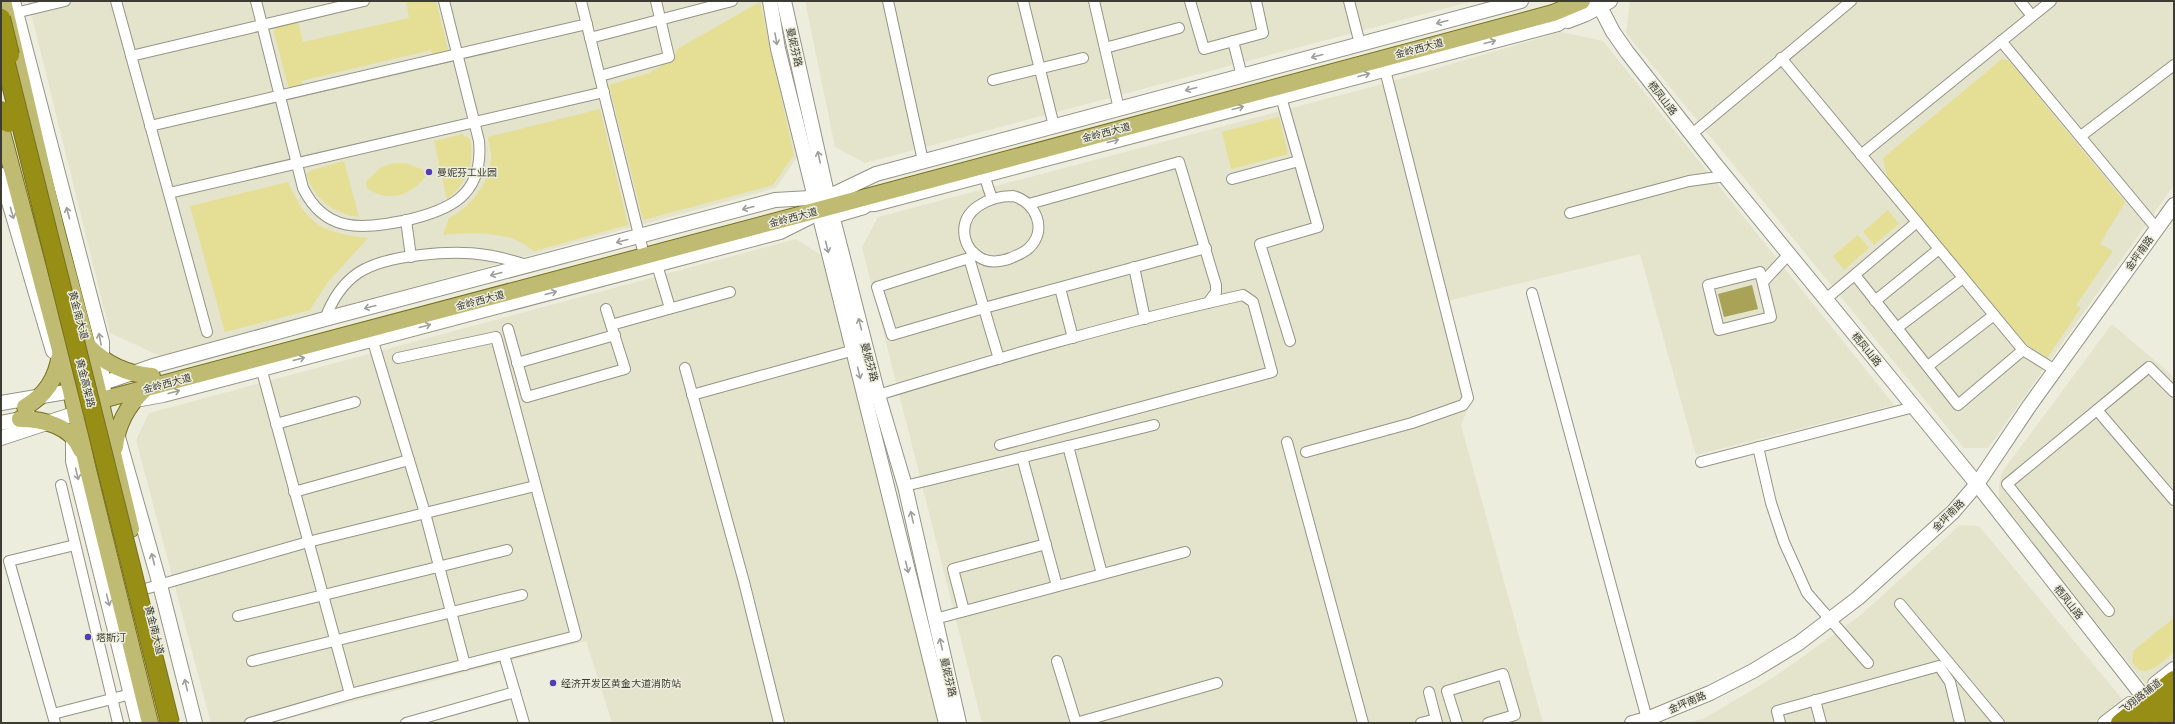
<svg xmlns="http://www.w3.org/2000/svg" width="2175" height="724" font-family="Barlow,'Noto Sans SC',sans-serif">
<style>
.built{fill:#e4e3cc}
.green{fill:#e4df94}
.water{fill:#a8a356}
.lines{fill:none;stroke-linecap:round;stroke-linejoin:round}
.street-casing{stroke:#959486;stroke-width:12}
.secondary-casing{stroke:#959486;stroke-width:16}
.primary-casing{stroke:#767120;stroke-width:18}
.highway-casing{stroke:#767120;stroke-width:20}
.street{stroke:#fff;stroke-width:10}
.secondary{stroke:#fff;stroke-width:14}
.primary{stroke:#c0bb73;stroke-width:16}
.highway{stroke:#968e15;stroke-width:18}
.highway-bridge-casing{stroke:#767120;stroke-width:20;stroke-linecap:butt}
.highway-bridge{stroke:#968e15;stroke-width:18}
.oneway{stroke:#9e9e9a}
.poi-dot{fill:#533db5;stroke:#ededdd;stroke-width:1.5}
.labels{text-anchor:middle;stroke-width:3;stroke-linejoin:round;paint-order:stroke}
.street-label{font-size:10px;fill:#3c3c35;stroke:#ededdd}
.poi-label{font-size:10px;fill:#3c3c35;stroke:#ededdd;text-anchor:start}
</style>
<rect width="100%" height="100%" fill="#ededdd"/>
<g class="built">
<polygon points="28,1 763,1 798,156 776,188 160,356 110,333"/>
<polygon points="805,1 1473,1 865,163 835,147"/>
<polygon points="1630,1 2174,1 2174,185 1988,448 1964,448 1626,33"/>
<polygon points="1561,32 1603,41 1894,405 1696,455 1640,254 1447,301 1472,399 1461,425 1543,723 982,723 862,247 878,217 1379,85"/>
<polygon points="796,239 827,259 943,723 612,723 586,641 272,723 211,723 136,440 149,413"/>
<polygon points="2112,324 2174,377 2174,664 2147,686 1999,500 1999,485 2002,472"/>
<polygon points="1960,525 1979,526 2123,700 2093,723 1685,723 1703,719 1774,677 1861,615"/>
</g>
<g class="green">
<polygon points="406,1 436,1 449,53 433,57 431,50 301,81 303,86 291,89 288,86 274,32 276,27 298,22 303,42 409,18"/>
<polygon points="760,2 794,155 773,185 643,220 609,85 649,73 670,61 679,48"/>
<polygon points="2002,59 2009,61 2125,202 2100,244 2113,251 2076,305 2081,308 2047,358 2019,339 1888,179 1883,158"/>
<path d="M 600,109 L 628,225 L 534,251 C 529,248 524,243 518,241 C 501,232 461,232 443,235 L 449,218 C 471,206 487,187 491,161 C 492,154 489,144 488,137 Z"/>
<polygon points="1279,117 1288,154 1231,169 1222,132"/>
<path d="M 462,134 L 470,139 C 475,163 467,183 447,199 L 434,141 Z"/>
<path d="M 344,161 L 359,217 C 333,213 315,200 306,174 L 312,170 Z"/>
<path d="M 393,163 L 406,163 L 423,170 L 425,177 C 411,196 388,203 367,188 L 366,182 L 380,168 Z"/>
<path d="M 288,182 C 307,225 322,233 368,238 L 327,283 L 310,310 L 225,332 L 190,206 Z"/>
<polygon points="1888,210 1899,224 1874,245 1863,232"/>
<polygon points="1858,235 1869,248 1844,270 1833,256"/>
<path d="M 2174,618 L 2174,652 C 2163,661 2142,684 2132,661 L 2134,650 Z"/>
</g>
<polygon class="water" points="1752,285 1758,309 1724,317 1718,294"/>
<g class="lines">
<g class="street-casing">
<g id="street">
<polyline points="116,1 207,332"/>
<path d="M 256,1 L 303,188 C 325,233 361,229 403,221 C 449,211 484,196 479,141 L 444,1"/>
<polyline points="581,1 642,247"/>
<polyline points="888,1 923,161"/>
<polyline points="1023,1 1054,126"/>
<polyline points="1094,1 1119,109"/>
<polyline points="1190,1 1204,49 1263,33 1256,1"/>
<polyline points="1349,1 1360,44"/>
<polyline points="2020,1 2032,16"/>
<polyline points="15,13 65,1"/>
<polyline points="590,38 732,1"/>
<polyline points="1233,41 1242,76"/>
<polyline points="2001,41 2157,229"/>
<polyline points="1105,48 1179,28"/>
<polyline points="131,56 364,1"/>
<polyline points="1781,58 2023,350 2055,370"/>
<polyline points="600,76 669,57 656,1"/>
<polyline points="993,80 1083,58"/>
<polyline points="1281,97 1318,227 1260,244 1290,341"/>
<polyline points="150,126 587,24"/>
<polyline points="1692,134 1851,1"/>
<polyline points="2081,136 2174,65"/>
<polyline points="1861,155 2051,1"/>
<polyline points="984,175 992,199"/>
<polyline points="1232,179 1299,161"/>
<polyline points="169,193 604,92"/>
<path d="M 1013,196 C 1036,202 1048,230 1029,248 C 1024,253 1017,255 1011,258 C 1000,262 989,264 979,257 C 972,253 967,246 965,238 C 959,209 990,196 1013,196 Z"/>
<polyline points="1029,204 1179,162 1216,285 1216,292 1208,303"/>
<polyline points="1570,213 1689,181 1725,176"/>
<polyline points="406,220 411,257"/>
<polyline points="974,253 969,258 877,287 892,335 984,308 1206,248"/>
<polyline points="969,258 999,359"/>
<polyline points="657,265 670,308"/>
<polyline points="1134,267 1145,319"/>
<polygon points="1760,272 1771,317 1719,330 1708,285"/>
<polyline points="1855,275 1958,405 2023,350"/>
<polyline points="1763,282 1789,254"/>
<polyline points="1060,288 1073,338"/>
<polyline points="1532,293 1647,719"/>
<polyline points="1826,299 1917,222"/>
<polyline points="1875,301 1939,249"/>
<path d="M 325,319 C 332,300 342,284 358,273 C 386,254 454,250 486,255 C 500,257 514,261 527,265"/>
<polyline points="611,325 730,292"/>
<polyline points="1897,328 1963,278"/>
<polyline points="508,329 527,397 625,369 606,309"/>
<polyline points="371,335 425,513 465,665"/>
<polyline points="517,363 615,335"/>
<polyline points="260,364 350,694"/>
<polyline points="1928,366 1994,315"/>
<polyline points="685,368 744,582 779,723"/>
<polyline points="692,395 858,349"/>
<path d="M 878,395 C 999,358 1120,322 1243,295 L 1253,302 L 1272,372 L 1000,445"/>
<polyline points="2097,410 2174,500"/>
<polyline points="276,424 355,402"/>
<polyline points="1287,442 1363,723"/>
<polyline points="1068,446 1102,574"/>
<polyline points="1758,447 1771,503 1784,542 1807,593 1868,663"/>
<polyline points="1306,452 1412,423 1463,405 1468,398 1385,70"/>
<polyline points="1022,457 1057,586"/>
<polyline points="1701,462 1914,407"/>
<polyline points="61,485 118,723"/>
<polyline points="905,486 1154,425"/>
<polyline points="294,492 409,460"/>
<polyline points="145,589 308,542 535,486"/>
<polyline points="1900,604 1999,723"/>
<polyline points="964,611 953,569 1046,544"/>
<polyline points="2109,611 2007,484 2149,367 2174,392"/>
<polyline points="238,616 507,550"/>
<polyline points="935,619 1185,552"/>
<polyline points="504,655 524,723"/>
<polyline points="252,661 522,595"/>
<polyline points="1057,661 1076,723 1217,683"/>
<polyline points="1429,692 1437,723"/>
<polyline points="1815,700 1821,723"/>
<polyline points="53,714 131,694"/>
<polyline points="55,723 9,561 75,545"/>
<polyline points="250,723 350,694 576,636 496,337 398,358"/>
<polyline points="406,723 515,692"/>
<polyline points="1421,723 1436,719"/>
<polyline points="1457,723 1447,691 1503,674 1515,715 1488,723"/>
<polyline points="1780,723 1777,711 1939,666 1950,682 1960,723"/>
</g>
</g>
<g class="secondary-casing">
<g id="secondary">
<polyline points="13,1 102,342 102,383 104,391"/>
<polyline points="770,1 778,49 946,723"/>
<polyline points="784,1 830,207 878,395 905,486 959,723"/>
<polyline points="1597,1 1613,32 1627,52 1715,164 1977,484 2142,695"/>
<polyline points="1568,21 1586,14 1610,1"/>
<polyline points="1,175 53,351"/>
<polyline points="853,205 875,204 1558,24 1585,3"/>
<polyline points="823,219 864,207"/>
<polyline points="130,401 163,395 780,232 812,216"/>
<polyline points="1,403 66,392 112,380 153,366 325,319 775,200 828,197 876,174 1521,1"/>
<polyline points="1,423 30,417"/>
<polyline points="116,430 160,585 195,723"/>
<polyline points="73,433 73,461 138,723"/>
<polyline points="1,438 86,410"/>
<polyline points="2155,684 2174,669"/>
<polyline points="1632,723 1647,719 1710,693 1753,671 1799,643 1858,598 1953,512 1977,484 2030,405 2174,205"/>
<polyline points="2105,723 2130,704"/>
</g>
</g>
<g class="primary-casing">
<g id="primary">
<polyline points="3,1 56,229 87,345 131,529"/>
<polyline points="1,128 71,391 87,466 150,723"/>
<path d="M 87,345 C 105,364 126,374 152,376"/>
<path d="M 25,407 C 46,395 56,379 60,355"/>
<polyline points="75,407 818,210 1553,13 1582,1"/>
<path d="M 20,419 C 43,419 72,426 81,450"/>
<path d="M 115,447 C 117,424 128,405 145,389"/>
</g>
</g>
<g class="highway-casing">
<g id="highway">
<polyline points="2120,723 2174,680"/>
<polyline points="2142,723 2174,698"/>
<polyline points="2168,723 2174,719"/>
</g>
</g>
<use href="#street" class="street"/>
<use href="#secondary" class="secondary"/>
<use href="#primary" class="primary"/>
<use href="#highway" class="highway"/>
<g class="highway-bridge-casing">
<g id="highway-bridge">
<polyline points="1,18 10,55"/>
<polyline points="1,44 170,723"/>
<polyline points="1,110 8,123"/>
</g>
</g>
<use href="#highway-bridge" class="highway-bridge"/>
</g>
<defs><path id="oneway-shaft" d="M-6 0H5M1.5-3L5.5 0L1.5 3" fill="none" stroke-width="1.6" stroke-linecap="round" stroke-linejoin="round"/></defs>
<g class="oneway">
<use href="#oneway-shaft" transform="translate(1442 22) rotate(165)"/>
<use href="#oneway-shaft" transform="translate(776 39) rotate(80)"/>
<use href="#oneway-shaft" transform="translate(1490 42) rotate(-15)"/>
<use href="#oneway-shaft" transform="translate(1317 56) rotate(165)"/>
<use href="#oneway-shaft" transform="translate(1364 75) rotate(-15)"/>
<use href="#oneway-shaft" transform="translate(1191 89) rotate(165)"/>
<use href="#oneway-shaft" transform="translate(1238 108) rotate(-15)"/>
<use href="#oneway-shaft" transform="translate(1113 141) rotate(-15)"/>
<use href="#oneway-shaft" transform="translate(819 157) rotate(-102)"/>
<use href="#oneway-shaft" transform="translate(748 208) rotate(165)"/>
<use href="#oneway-shaft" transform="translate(12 213) rotate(74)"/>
<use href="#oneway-shaft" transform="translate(68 213) rotate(-105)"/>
<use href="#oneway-shaft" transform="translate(622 241) rotate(165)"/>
<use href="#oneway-shaft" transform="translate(827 247) rotate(76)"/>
<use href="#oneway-shaft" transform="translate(496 274) rotate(165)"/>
<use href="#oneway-shaft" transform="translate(551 293) rotate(-15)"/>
<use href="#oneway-shaft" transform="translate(370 307) rotate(165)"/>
<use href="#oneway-shaft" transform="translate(860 324) rotate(-104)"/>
<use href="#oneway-shaft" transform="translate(425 326) rotate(-15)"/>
<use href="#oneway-shaft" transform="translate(100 339) rotate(-101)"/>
<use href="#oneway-shaft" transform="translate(299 359) rotate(-15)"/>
<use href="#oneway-shaft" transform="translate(859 373) rotate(76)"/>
<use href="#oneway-shaft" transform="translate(174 392) rotate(-15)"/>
<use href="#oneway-shaft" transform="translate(77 474) rotate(76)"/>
<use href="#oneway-shaft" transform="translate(912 517) rotate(-103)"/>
<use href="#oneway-shaft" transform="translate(153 559) rotate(-105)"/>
<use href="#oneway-shaft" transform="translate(907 567) rotate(76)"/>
<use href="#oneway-shaft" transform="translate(108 600) rotate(76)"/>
<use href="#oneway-shaft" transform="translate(941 644) rotate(-103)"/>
<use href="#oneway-shaft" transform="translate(186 685) rotate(-104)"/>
</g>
<g class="poi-dot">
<circle cx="429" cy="172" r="4"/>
<circle cx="88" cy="637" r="4"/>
<circle cx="553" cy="683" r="4"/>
</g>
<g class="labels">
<g class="street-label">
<text transform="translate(795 47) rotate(77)" y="4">曼妮芬路</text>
<text transform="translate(1419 48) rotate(-15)" y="4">金岭西大道</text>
<text transform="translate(1663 98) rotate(52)" y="4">栖凤山路</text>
<text transform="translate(1106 132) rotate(-15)" y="4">金岭西大道</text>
<text transform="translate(793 217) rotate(-15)" y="4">金岭西大道</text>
<text transform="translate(2139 253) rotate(-54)" y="4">金坪南路</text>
<text transform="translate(480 300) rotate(-15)" y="4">金岭西大道</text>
<text transform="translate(79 315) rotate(75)" y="4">黄金南大道</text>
<text transform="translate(1867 349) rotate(51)" y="4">栖凤山路</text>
<text transform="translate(870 362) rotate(75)" y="4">曼妮芬路</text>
<text transform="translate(86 383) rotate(76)" y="4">黄金高架路</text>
<text transform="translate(167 383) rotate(-15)" y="4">金岭西大道</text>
<text transform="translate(1948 515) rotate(-45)" y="4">金坪南路</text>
<text transform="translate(2069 602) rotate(52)" y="4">栖凤山路</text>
<text transform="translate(155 630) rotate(76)" y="4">黄金南大道</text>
<text transform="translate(949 677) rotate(77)" y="4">曼妮芬路</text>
<text transform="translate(2140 696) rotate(-38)" y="4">飞翔路辅道</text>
<text transform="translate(1687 702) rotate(-23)" y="4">金坪南路</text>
</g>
<g class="poi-label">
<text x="437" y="176">曼妮芬工业园</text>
<text x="96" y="641">塔斯汀</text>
<text x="561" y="687">经济开发区黄金大道消防站</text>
</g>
</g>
<rect width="2175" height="724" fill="none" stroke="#3c3c35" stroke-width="4"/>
</svg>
